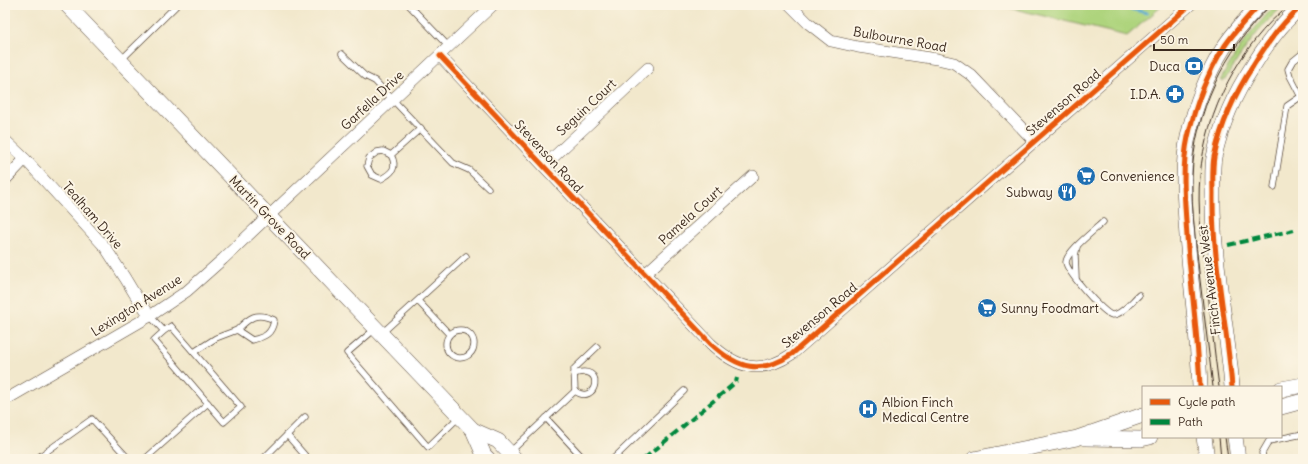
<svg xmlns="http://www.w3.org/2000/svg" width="1308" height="464" font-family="Delius,sans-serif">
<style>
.green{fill:#aed47d;stroke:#747f4e}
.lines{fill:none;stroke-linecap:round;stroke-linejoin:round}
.stream{stroke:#55a8d1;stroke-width:3}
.lane-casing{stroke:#564638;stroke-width:7}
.street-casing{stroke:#564638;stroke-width:12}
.secondary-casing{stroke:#564638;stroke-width:16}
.lane{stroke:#fff;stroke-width:5.5}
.street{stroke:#fff;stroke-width:11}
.secondary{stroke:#fff;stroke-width:15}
.tram{stroke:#3b2a1e;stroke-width:1}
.quiet{stroke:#00873e;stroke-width:4;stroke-dasharray:8 4;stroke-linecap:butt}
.cycleway-casing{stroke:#fcf5e5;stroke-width:8}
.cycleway{stroke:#e8590c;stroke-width:5}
.labels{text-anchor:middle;stroke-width:4;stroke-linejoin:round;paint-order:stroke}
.street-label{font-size:13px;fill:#3b2a1e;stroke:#fcf5e5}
.poi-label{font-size:13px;fill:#3b2a1e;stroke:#fcf5e5;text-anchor:end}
</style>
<rect width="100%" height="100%" fill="#fcf5e5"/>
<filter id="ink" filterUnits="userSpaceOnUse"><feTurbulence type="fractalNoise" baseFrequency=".025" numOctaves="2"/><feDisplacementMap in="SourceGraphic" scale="8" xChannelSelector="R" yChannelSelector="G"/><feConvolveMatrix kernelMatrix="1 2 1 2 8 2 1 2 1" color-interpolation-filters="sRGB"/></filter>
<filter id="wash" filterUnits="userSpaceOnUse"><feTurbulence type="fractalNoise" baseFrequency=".012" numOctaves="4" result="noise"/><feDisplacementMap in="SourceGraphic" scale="16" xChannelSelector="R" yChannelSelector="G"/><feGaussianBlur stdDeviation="0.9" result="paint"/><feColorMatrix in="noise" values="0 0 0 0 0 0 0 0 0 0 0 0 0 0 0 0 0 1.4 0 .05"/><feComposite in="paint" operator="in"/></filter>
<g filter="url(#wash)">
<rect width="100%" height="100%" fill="#f2e8cc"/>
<g class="green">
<polygon points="998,5 1163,5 1127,36"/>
<path d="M 1276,5 L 1284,5 C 1257,29 1243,51 1224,81 L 1222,81 L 1221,79 C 1236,51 1254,27 1276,5 Z"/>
</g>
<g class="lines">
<polyline class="stream" points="1115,5 1147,13"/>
</g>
</g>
<g filter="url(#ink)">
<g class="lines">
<g class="lane-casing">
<g id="lane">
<polyline points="409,5 449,47"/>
<polyline points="342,54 365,76 375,81 453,163 469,170 488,188"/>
<polyline points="120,61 177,5"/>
<polyline points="1301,97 1290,76 1288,69 1292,62 1303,53"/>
<path d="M 391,155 C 398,168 392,173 381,179 L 372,175 L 367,166 L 369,158 L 377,152 L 383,151 L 391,155 L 421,128"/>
<polyline points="1274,187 1287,106 1303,95"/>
<path d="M 1103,222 C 1095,230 1067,251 1066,262 C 1066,271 1104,314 1112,315 C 1122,315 1132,301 1139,295"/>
<polyline points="1076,278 1075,255 1077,247"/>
<polyline points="418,301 449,334"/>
<polyline points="150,316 164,331 154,340 224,422 241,407 171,326 164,331"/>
<polyline points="375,329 347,353 428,447 460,416"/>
<circle cx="460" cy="344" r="14"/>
<polyline points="382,333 466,256"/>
<path d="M 194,352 L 216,338 L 237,330 L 252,340 C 265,337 272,334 274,320 C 256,311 249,318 237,330"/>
<path d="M 574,374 C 606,362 597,407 575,391"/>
<polyline points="575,391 574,369 577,366 597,347"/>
<polyline points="546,418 584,459"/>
<polyline points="287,435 308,459"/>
<polyline points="510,452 575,391"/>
<polyline points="5,457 6,459"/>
<polyline points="36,459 92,419 127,457 125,459"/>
<polyline points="145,459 208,403"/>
<polyline points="263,459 305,417"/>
<polyline points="613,459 684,391"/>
<polyline points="1263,459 1262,453 1269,441 1303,434"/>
</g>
</g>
<g class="street-casing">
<g id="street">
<polyline points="790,5 808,23 831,41 858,47 937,59 954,63 971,75 1035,142"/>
<path d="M 440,56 L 711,344 C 738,369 761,375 792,354 L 1190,5"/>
<polyline points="5,140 25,159 105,247 125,278 134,293 150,316"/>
<polyline points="544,166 648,68"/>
<polyline points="5,180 25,159"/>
<polyline points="645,274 753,176"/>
<polyline points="5,400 150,316 187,291 223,259 493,5"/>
</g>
</g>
<g class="secondary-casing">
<g id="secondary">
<polyline points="67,5 473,430 484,455 488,459"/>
<path d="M 1200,387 C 1198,337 1191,286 1187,236 C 1185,204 1181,169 1188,137 C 1195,106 1207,74 1224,47 C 1234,32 1246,19 1259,5"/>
<path d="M 1232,387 C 1227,323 1212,259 1213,194 C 1213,182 1212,169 1214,157 C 1221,125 1235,93 1253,66 C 1267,43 1282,22 1303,5"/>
<polyline points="1281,389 1303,385"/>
<polyline points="1281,407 1303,401"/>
<polyline points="473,430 498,441 515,459"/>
<polyline points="1204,437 1207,459"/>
<polyline points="1235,437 1238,459"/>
<polyline points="1086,438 1141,439 1150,437"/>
<polyline points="974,459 1077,438 1143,415"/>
</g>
</g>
<use href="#lane" class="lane"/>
<use href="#street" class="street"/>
<use href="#secondary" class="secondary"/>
<g class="tram">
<path d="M 1213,387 C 1208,349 1204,310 1199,272 C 1196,241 1191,209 1192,178 C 1194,112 1224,51 1271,5"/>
<path d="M 1219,387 C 1214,349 1210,311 1206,272 C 1202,240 1197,208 1200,176 C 1206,111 1239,46 1289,5"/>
<polyline points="1219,437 1221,459"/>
<polyline points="1225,437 1228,459"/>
</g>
<g class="quiet">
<polyline points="1228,245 1294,230"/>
<polyline points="644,459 736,382 737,378"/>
</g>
<g class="cycleway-casing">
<g id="cycleway">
<path d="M 440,56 L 711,344 C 738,369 761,375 792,354 L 1190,5"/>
<path d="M 1200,387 C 1198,337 1191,286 1187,236 C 1185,204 1181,169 1188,137 C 1195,106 1207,74 1224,47 C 1234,32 1246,19 1259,5"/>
<path d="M 1232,387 C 1227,323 1212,259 1213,194 C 1213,182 1212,169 1214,157 C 1221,125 1235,93 1253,66 C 1267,43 1282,22 1303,5"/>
</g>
</g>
<use href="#cycleway" class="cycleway"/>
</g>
</g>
<defs>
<g id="bank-disc" transform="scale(1)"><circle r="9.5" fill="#1f6fb2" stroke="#fcf5e5"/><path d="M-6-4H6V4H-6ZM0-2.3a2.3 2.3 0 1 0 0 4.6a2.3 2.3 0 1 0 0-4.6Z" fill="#fff"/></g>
<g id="pharmacy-disc" transform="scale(1)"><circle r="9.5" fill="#1f6fb2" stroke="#fcf5e5"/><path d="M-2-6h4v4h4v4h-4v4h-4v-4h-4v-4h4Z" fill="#fff"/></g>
<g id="supermarket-disc" transform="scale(1)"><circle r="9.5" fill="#1f6fb2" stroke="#fcf5e5"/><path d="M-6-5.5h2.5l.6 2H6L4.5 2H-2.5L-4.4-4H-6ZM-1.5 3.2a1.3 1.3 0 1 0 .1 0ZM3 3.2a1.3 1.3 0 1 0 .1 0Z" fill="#fff"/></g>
<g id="restaurant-disc" transform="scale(1)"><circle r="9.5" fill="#1f6fb2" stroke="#fcf5e5"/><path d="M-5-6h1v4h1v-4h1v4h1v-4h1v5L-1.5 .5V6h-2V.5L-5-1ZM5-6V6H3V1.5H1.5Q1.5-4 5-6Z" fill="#fff"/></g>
<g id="hospital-disc" transform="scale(1)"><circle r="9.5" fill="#1f6fb2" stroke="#fcf5e5"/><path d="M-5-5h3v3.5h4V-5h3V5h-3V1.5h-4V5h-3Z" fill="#fff"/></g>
</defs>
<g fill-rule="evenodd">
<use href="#bank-disc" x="1194" y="66"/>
<use href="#pharmacy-disc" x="1175" y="94"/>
<use href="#supermarket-disc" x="1086" y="176"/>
<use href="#restaurant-disc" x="1067" y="192"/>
<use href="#supermarket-disc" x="987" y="308"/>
<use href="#hospital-disc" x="868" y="409"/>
</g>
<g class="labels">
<g class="street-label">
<text transform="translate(900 39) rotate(10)" y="5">Bulbourne Road</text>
<text transform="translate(372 100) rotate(-43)" y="5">Garfella Drive</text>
<text transform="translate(1063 102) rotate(-41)" y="5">Stevenson Road</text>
<text transform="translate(586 107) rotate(-43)" y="5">Seguin Court</text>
<text transform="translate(549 156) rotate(47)" y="5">Stevenson Road</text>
<text transform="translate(93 215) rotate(49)" y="5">Tealham Drive</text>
<text transform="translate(690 215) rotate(-42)" y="5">Pamela Court</text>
<text transform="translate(270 217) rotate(46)" y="5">Martin Grove Road</text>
<text transform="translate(1209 280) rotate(-97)" y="5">Finch Avenue West</text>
<text transform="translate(136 305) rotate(-32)" y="5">Lexington Avenue</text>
<text transform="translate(819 315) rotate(-40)" y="5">Stevenson Road</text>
</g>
<g class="poi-label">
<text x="1180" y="71">Duca</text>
<text x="1161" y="99">I.D.A.</text>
<text x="1100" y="181" text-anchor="start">Convenience</text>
<text x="1053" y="197">Subway</text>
<text x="1001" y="313" text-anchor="start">Sunny Foodmart</text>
<text x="882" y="407" text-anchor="start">Albion Finch<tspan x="882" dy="15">Medical Centre</tspan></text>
</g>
</g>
<rect width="1308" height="464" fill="none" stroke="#fcf5e5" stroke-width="20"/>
<rect x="1142" y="386" width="140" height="52" fill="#fcf5e5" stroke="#afa495"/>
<rect x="1150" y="399" width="20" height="6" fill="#e8590c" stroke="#afa495"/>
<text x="1178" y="406" font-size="12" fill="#3b2a1e">Cycle path</text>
<rect x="1150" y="419" width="20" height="6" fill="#00873e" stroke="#afa495"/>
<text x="1178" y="426" font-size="12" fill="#3b2a1e">Path</text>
<path d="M1154 44v6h80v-6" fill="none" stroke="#3b2a1e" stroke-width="2"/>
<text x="1160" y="44" font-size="12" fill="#3b2a1e" stroke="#fcf5e5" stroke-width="3" paint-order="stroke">50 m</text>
</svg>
